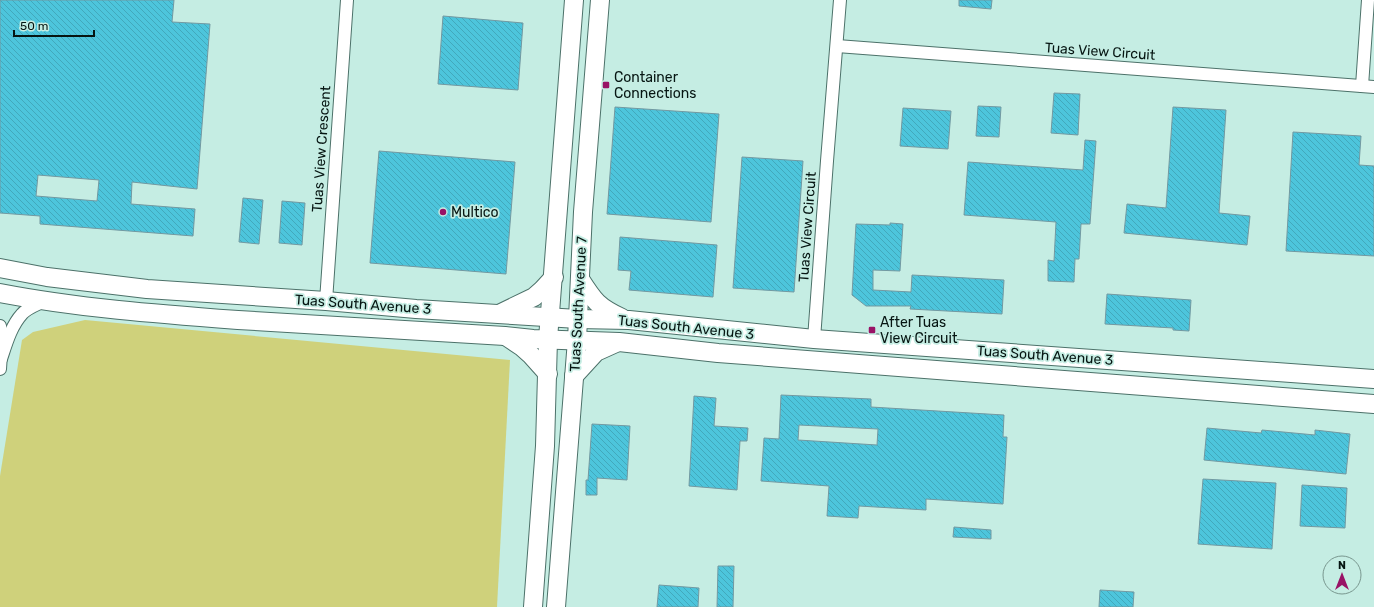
<svg xmlns="http://www.w3.org/2000/svg" width="1374" height="607" font-family="Rubik,sans-serif">
<style>
.grass{fill:#cfd17b}
.building{fill:url(#building-back-hatch);stroke:#7399a1;fill-rule:evenodd}
.lines{fill:none;stroke-linecap:round;stroke-linejoin:round}
.street-casing{stroke:#4c7169;stroke-width:14}
.secondary-casing{stroke:#4c7169;stroke-width:20}
.street{stroke:#fff;stroke-width:12}
.secondary{stroke:#fff;stroke-width:18}
.poi-dot{fill:#991366;stroke:#c5ede3;stroke-width:1.5}
.labels{text-anchor:middle;stroke-width:3.5;stroke-linejoin:round;paint-order:stroke}
.street-label{font-size:14px;fill:#061512;stroke:#c5ede3}
.poi-label{font-size:14px;fill:#061512;stroke:#c5ede3;text-anchor:start}
</style>
<defs>
<pattern id="building-back-hatch" width="6" height="6" patternUnits="userSpaceOnUse"><rect width="6" height="6" fill="#4dc5dc"/><path d="M-1 5l2 2M0 0l6 6M5-1l2 2" fill="none" stroke="#42a8bc"/></pattern>
</defs>
<rect width="100%" height="100%" fill="#c5ede3"/>
<polygon class="grass" points="85,320 510,360 497,607 0,607 0,476 22,340 33,332"/>
<g class="building">
<path d="M 0,0 L 174,0 L 172,22 L 210,24 L 197,189 L 132,182 L 131,204 L 195,209 L 193,236 L 40,224 L 40,216 L 0,213 ZM 38,175 L 99,180 L 97,201 L 36,196 Z"/>
<polygon points="959,0 992,0 991,9 959,6"/>
<polygon points="443,16 523,23 518,90 438,84"/>
<polygon points="1054,93 1080,94 1078,135 1051,133"/>
<polygon points="978,106 1001,107 999,137 976,136"/>
<polygon points="615,107 719,114 711,222 607,214"/>
<polygon points="1173,107 1226,110 1219,213 1250,216 1247,245 1124,233 1127,204 1166,208"/>
<polygon points="903,108 951,111 948,149 900,146"/>
<polygon points="1293,132 1361,136 1359,165 1374,166 1374,256 1286,251"/>
<polygon points="1085,140 1096,141 1090,224 1081,224 1079,259 1075,259 1074,282 1048,281 1048,260 1054,261 1056,222 964,215 968,162 1083,170"/>
<polygon points="379,151 515,162 506,274 370,263"/>
<polygon points="742,157 803,161 794,292 733,288"/>
<polygon points="243,198 263,200 259,244 239,242"/>
<polygon points="282,201 305,203 302,245 279,243"/>
<polygon points="890,223 903,224 900,271 873,270 873,290 911,292 912,275 1004,280 1002,314 910,309 911,306 866,306 852,295 856,224 890,225"/>
<polygon points="620,237 717,245 713,297 629,290 631,271 618,270"/>
<polygon points="1107,294 1191,300 1189,331 1173,330 1173,328 1105,324"/>
<path d="M 781,395 L 871,399 L 871,407 L 1004,415 L 1003,437 L 1007,437 L 1003,504 L 926,499 L 926,510 L 859,506 L 858,518 L 827,516 L 829,486 L 761,481 L 764,438 L 779,439 ZM 799,425 L 878,429 L 877,445 L 798,440 Z"/>
<polygon points="694,396 716,398 714,426 748,428 747,441 740,441 737,490 689,486"/>
<polygon points="592,424 630,426 627,480 597,478 597,495 586,495 586,480 588,480"/>
<polygon points="1207,428 1261,433 1262,430 1315,435 1315,430 1350,434 1346,474 1204,460"/>
<polygon points="1203,479 1276,483 1272,549 1198,544"/>
<polygon points="1302,485 1347,488 1345,528 1300,526"/>
<polygon points="954,527 991,530 991,539 953,537"/>
<polygon points="718,566 734,566 733,607 717,607"/>
<polygon points="659,585 699,588 698,607 657,607"/>
<polygon points="1100,590 1134,592 1133,607 1099,607"/>
</g>
<g class="lines">
<g class="street-casing">
<g id="street">
<polyline points="837,46 1374,87"/>
<polyline points="1362,86 1368,0"/>
<polyline points="326,301 347,0"/>
<polyline points="0,326 2,338 0,369"/>
<polyline points="814,339 827,161 840,0"/>
<path d="M 1,359 C 6,344 11,326 22,314 C 27,308 36,305 44,301"/>
</g>
</g>
<g class="secondary-casing">
<g id="secondary">
<polyline points="0,268 47,277 147,289 326,301 416,309 578,319 629,320 814,339 1374,379"/>
<path d="M 580,279 C 594,301 598,307 622,318"/>
<path d="M 0,293 C 78,308 158,314 238,320 C 327,326 416,331 505,336 L 533,339 L 619,342 L 718,353 L 1374,404"/>
<polyline points="501,313 534,297 542,290 554,277"/>
<polyline points="507,337 522,347 531,355 548,374"/>
<polyline points="574,376 596,352 616,343"/>
<polyline points="533,607 545,446 548,339 574,0"/>
<polyline points="556,607 577,340 583,212 600,0"/>
</g>
</g>
<use href="#street" class="street"/>
<use href="#secondary" class="secondary"/>
</g>
<g class="poi-dot">
<rect x="602" y="81" width="8" height="8" rx="2"/>
<circle cx="443" cy="212" r="4"/>
<rect x="868" y="326" width="8" height="8" rx="2"/>
</g>
<g class="labels">
<g class="street-label">
<text transform="translate(1100 51) rotate(4)" y="5">Tuas View Circuit</text>
<text transform="translate(321 149) rotate(-86)" y="5">Tuas View Crescent</text>
<text transform="translate(807 227) rotate(-86)" y="5">Tuas View Circuit</text>
<text transform="translate(363 304) rotate(4)" y="5">Tuas South Avenue 3</text>
<text transform="translate(578 304) rotate(-87)" y="5">Tuas South Avenue 7</text>
<text transform="translate(686 327) rotate(6)" y="5">Tuas South Avenue 3</text>
<text transform="translate(1045 355) rotate(4)" y="5">Tuas South Avenue 3</text>
</g>
<g class="poi-label">
<text x="614" y="82">Container<tspan x="614" dy="16">Connections</tspan></text>
<text x="451" y="217">Multico</text>
<text x="880" y="327">After Tuas<tspan x="880" dy="16">View Circuit</tspan></text>
</g>
</g>
<g transform="translate(1342 575)"><circle r="19" fill="#c5ede3" stroke="#79978f"/>
<path d="M0-3L7 15L0 10L-7 15Z" fill="#991366"/>
<text y="-6" font-size="11" font-weight="bold" text-anchor="middle" fill="#061512">N</text>
</g>
<path d="M14 30v6h80v-6" fill="none" stroke="#061512" stroke-width="2"/>
<text x="20" y="30" font-size="12" fill="#061512" stroke="#c5ede3" stroke-width="3" paint-order="stroke">50 m</text>
</svg>
